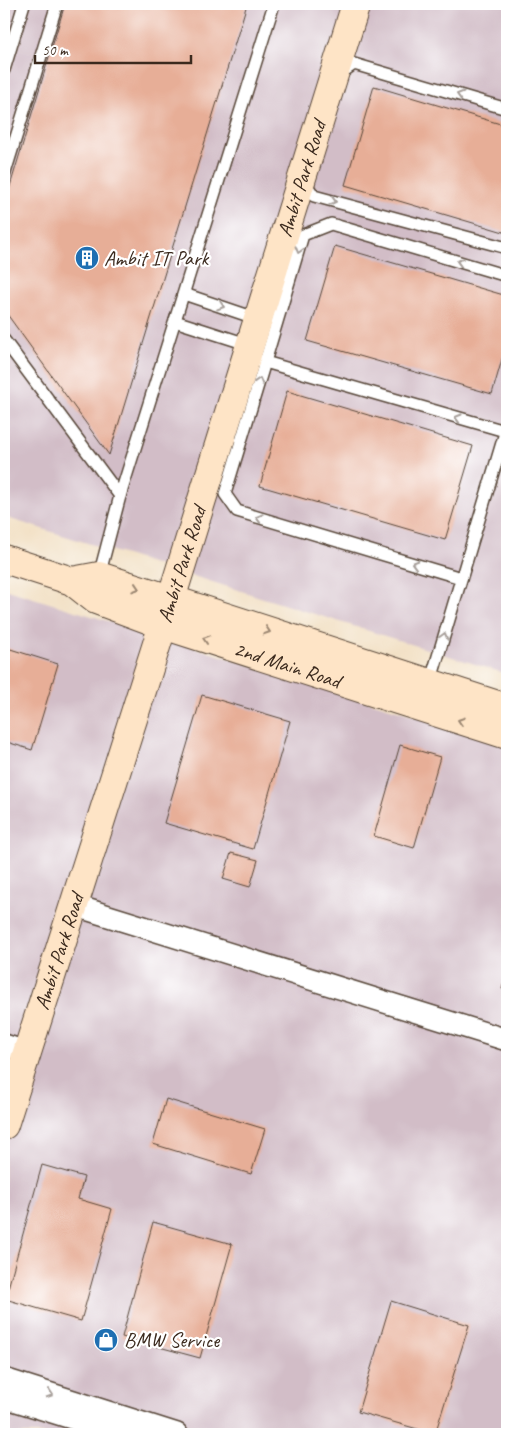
<svg xmlns="http://www.w3.org/2000/svg" width="511" height="1438" font-family="Caveat,sans-serif">
<style>
.industrial{fill:#d2bdc7}
.building{fill:#e7ae97}
.lines{fill:none;stroke-linecap:round;stroke-linejoin:round}
.lane-casing{stroke:#564537;stroke-width:14}
.street-casing{stroke:#564537;stroke-width:24}
.secondary-casing{stroke:#564537;stroke-width:30}
.lane{stroke:#fff;stroke-width:11}
.street{stroke:#fff;stroke-width:21}
.secondary{stroke:#fee4c6;stroke-width:28}
.oneway{stroke:#a79f9a}
.oneway2{stroke:#9c8772}
.labels{text-anchor:middle;stroke-width:4.5;stroke-linejoin:round;paint-order:stroke}
.street-label{font-size:21px;fill:#3b2a1e;stroke:#fff}
.poi-label{font-size:21px;fill:#3b2a1e;stroke:#fff;text-anchor:start}
</style>
<rect width="100%" height="100%" fill="#fff"/>
<filter id="ink" filterUnits="userSpaceOnUse"><feTurbulence type="fractalNoise" baseFrequency=".02" numOctaves="2"/><feDisplacementMap in="SourceGraphic" scale="10" xChannelSelector="R" yChannelSelector="G"/><feConvolveMatrix kernelMatrix="1 2 1 2 8 2 1 2 1" color-interpolation-filters="sRGB"/></filter>
<filter id="wash" filterUnits="userSpaceOnUse"><feTurbulence type="fractalNoise" baseFrequency=".0096" numOctaves="4" result="noise"/><feDisplacementMap in="SourceGraphic" scale="20" xChannelSelector="R" yChannelSelector="G"/><feGaussianBlur stdDeviation="1.12" result="paint"/><feColorMatrix in="noise" values="0 0 0 0 0 0 0 0 0 0 0 0 0 0 0 0 0 1.4 0 .05"/><feComposite in="paint" operator="in"/></filter>
<g filter="url(#wash)">
<rect width="100%" height="100%" fill="#f2e0c4"/>
<g class="industrial">
<polygon points="4,4 507,4 507,674 4,517"/>
<polygon points="4,589 507,744 507,1434 4,1434"/>
</g>
<g id="blocks">
<g class="building">
<polygon points="65,4 247,4 109,455 4,310 4,206"/>
<polygon points="374,86 507,126 507,233 345,185"/>
<polygon points="335,246 507,296 507,342 492,394 307,341"/>
<polygon points="287,391 473,446 445,540 260,486"/>
<polygon points="4,647 58,664 32,750 4,741"/>
<polygon points="202,695 290,721 253,849 164,823"/>
<polygon points="400,745 440,757 414,848 374,836"/>
<polygon points="231,853 258,860 250,887 223,879"/>
<polygon points="507,972 507,991 502,989"/>
<polygon points="166,1099 265,1129 251,1174 153,1144"/>
<polygon points="42,1165 84,1177 78,1199 112,1209 81,1321 5,1299"/>
<polygon points="153,1222 232,1244 200,1358 122,1337"/>
<polygon points="391,1301 469,1325 435,1434 358,1412"/>
</g>
</g>
</g>
<g filter="url(#ink)">
<use href="#blocks" fill-opacity="0" stroke="#564537" stroke-width="1"/>
<g class="lines">
<g class="lane-casing">
<g id="lane">
<polyline points="4,70 24,4"/>
<polyline points="341,76 344,71 354,64 507,109"/>
<polyline points="4,176 57,4"/>
<polyline points="309,178 308,187 314,196 507,248"/>
<polyline points="184,294 258,319"/>
<polyline points="175,321 250,345"/>
<polyline points="4,340 120,496 274,4"/>
<polyline points="258,360 265,362 303,235 331,224 507,276"/>
<polyline points="99,576 120,496"/>
<polyline points="461,578 237,511 225,494 265,362 505,431"/>
<polyline points="430,683 507,426"/>
</g>
</g>
<g class="street-casing">
<g id="street">
<polyline points="73,905 507,1040"/>
<polyline points="4,1045 26,1052"/>
<polyline points="4,1379 177,1434"/>
<polyline points="4,1397 123,1434"/>
</g>
</g>
<g class="secondary-casing">
<g id="secondary">
<path id="s1" d="M 4,559 L 72,581 L 96,600 L 163,625 L 507,735"/>
<polyline points="72,581 99,576 507,708"/>
<path id="s2" d="M 4,1125 L 167,612 L 356,4"/>
</g>
</g>
<use href="#lane" class="lane"/>
<use href="#street" class="street"/>
<use href="#secondary" class="secondary"/>
</g>
<defs><path id="oneway-chevron" d="M-2-3.5L2.5 0L-2 3.5" fill="none" stroke-width="1.6" stroke-linecap="round" stroke-linejoin="round" transform="scale(1.25)"/></defs>
<g class="oneway">
<use href="#oneway-chevron" transform="translate(460 95) rotate(-164)"/>
<use href="#oneway-chevron" transform="translate(333 201) rotate(15)"/>
<use href="#oneway-chevron" transform="translate(299 250) rotate(107)"/>
<use href="#oneway-chevron" transform="translate(460 262) rotate(-164)"/>
<use href="#oneway-chevron" transform="translate(221 306) rotate(19)"/>
<use href="#oneway-chevron" transform="translate(259 381) rotate(-73)"/>
<use href="#oneway-chevron" transform="translate(458 418) rotate(-164)"/>
<use href="#oneway-chevron" transform="translate(259 518) rotate(-164)"/>
<use href="#oneway-chevron" transform="translate(415 564) rotate(-164)"/>
<use href="#oneway-chevron" transform="translate(444 636) rotate(-74)"/>
<use href="#oneway-chevron" transform="translate(50 1394) rotate(18)"/>
</g>
<g class="oneway2">
<use href="#oneway-chevron" transform="translate(136 588) rotate(18)"/>
<use href="#oneway-chevron" transform="translate(267 631) rotate(18)"/>
<use href="#oneway-chevron" transform="translate(206 639) rotate(-162)"/>
<use href="#oneway-chevron" transform="translate(461 721) rotate(-162)"/>
</g>
</g>
<defs>
<g id="building-disc" transform="scale(1.25)"><circle r="9.5" fill="#1f6fb2" stroke="#fff"/><path d="M-4-6H4V6H1V3H-1V6H-4ZM-2.5-4.3h1.7v1.8h-1.7ZM.8-4.3h1.7v1.8H.8ZM-2.5-1h1.7V.8h-1.7ZM.8-1h1.7V.8H.8Z" fill="#fff"/></g>
<g id="shop-disc" transform="scale(1.25)"><circle r="9.5" fill="#1f6fb2" stroke="#fff"/><path d="M-5-2.5h2.3a2.7 3.5 0 0 1 5.4 0H5L5.5 6h-11ZM-1.5-2.5h3a1.5 2.3 0 0 0-3 0Z" fill="#fff"/></g>
</defs>
<g fill-rule="evenodd">
<use href="#building-disc" x="87" y="258"/>
<use href="#shop-disc" x="106" y="1340"/>
</g>
<g class="labels">
<g class="street-label">
<text dy="7" stroke="none"><textPath href="#s2" startOffset="992">Ambit Park Road</textPath></text>
<text dy="7" stroke="none"><textPath href="#s2" startOffset="588">Ambit Park Road</textPath></text>
<text dy="7" stroke="none"><textPath href="#s1" startOffset="304">2nd Main Road</textPath></text>
<text dy="7" stroke="none"><textPath href="#s2" startOffset="182">Ambit Park Road</textPath></text>
</g>
<g class="poi-label">
<text x="104" y="265">Ambit IT Park</text>
<text x="124" y="1347">BMW Service</text>
</g>
</g>
<rect width="511" height="1438" fill="none" stroke="#fff" stroke-width="20"/>
<path d="M35 55v8h156v-8" fill="none" stroke="#3b2a1e" stroke-width="2.5"/>
<text x="42" y="55" font-size="15" fill="#3b2a1e" stroke="#ffffff" stroke-width="4" paint-order="stroke">50 m</text>
</svg>
